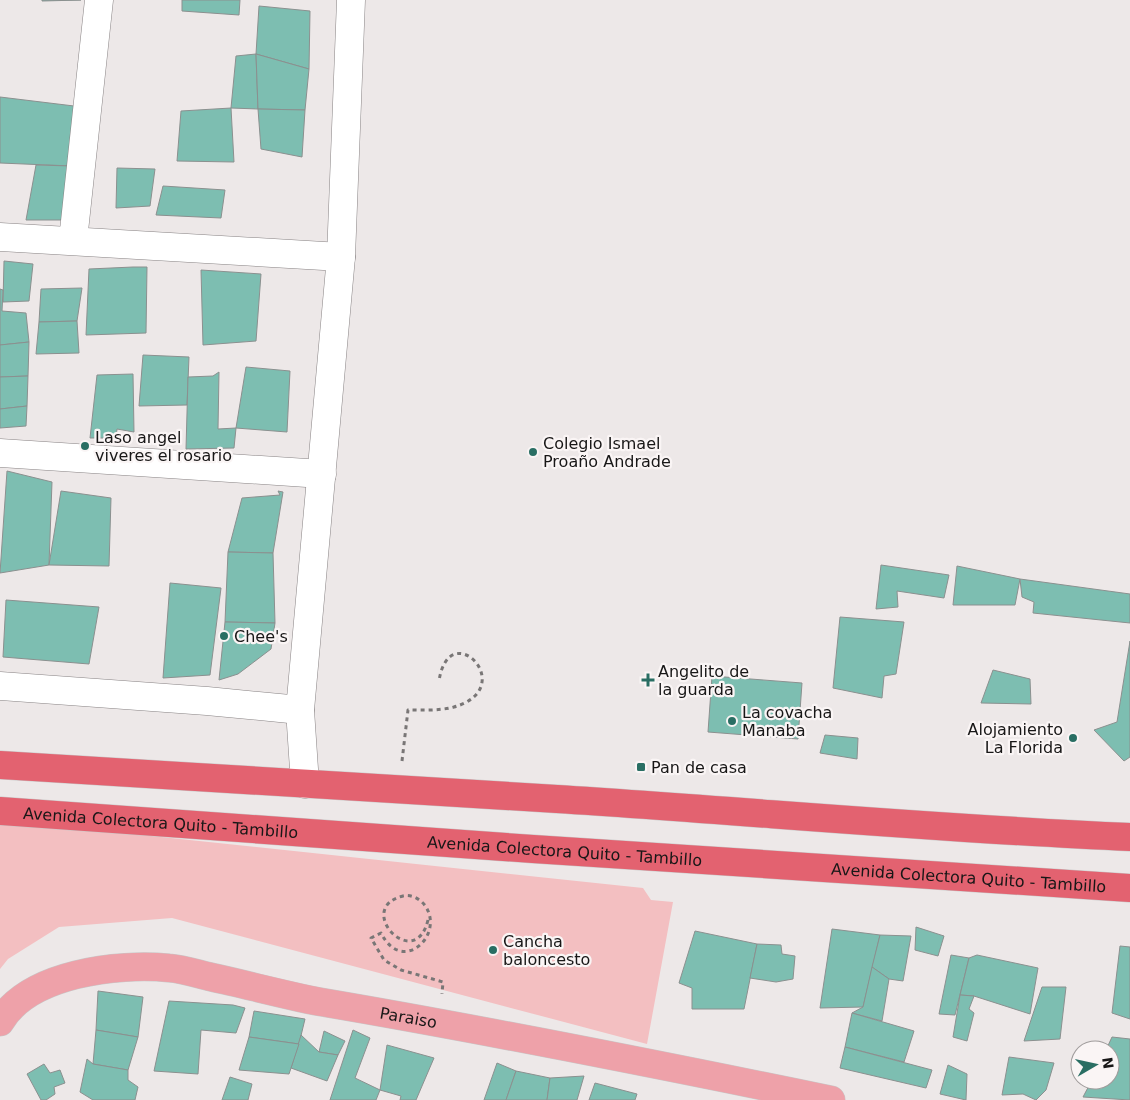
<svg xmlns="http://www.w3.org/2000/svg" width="1130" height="1100" font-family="'DejaVu Sans',sans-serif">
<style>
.green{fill:#f3bfc1}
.building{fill:#7dbeb1;stroke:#8b908f}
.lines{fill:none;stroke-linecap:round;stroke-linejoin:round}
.minor-casing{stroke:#888384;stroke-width:29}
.major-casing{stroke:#c8c7c7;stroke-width:29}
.highway-casing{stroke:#c8c7c7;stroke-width:29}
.path{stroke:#797676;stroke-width:3;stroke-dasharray:4 4;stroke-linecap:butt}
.minor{stroke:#fff;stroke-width:28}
.major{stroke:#eea1a9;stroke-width:28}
.highway{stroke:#e36270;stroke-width:28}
.poi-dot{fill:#296e63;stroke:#faf5f5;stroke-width:2}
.labels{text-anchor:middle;stroke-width:4.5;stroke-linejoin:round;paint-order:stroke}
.poi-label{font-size:16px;fill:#181717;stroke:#faf5f5;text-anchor:start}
.street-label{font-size:16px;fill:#181717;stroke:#faf5f5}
</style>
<rect width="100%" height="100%" fill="#ede8e8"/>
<polygon class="green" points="0,820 643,888 651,900 673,902 647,1044 172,918 59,927 8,959 0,969"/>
<g class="building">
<polygon points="42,0 81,0 42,1"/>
<polygon points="182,0 240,0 239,15 182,11"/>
<polygon points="259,6 310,11 309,69 256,54"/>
<polygon points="256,54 258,109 231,108 236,56"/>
<polygon points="256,54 309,69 305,110 258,109"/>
<polygon points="0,97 74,106 72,166 0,163"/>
<polygon points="231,108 234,162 177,161 181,111"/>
<polygon points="258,109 305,110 302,157 261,149"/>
<polygon points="36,165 72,166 64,220 26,220"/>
<polygon points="117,168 155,169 150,206 116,208"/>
<polygon points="163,186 225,190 221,218 156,215"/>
<polygon points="4,261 33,264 29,301 3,302"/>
<polygon points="133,267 147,267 146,333 86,335 89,269"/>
<polygon points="201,270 261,274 256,341 203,345"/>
<polygon points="82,288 77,321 39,322 41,289"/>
<polygon points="0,289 3,290 2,311 26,313 29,342 0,345"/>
<polygon points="77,321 79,353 36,354 39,322"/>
<polygon points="29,342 28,376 0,377 0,345"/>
<polygon points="143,355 189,357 187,405 139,406"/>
<polygon points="246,367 290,371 287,432 236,428"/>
<polygon points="219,372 218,429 236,428 234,448 186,449 188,377 213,376"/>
<polygon points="133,374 134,432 117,429 116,438 90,438 97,375"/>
<polygon points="28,376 27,406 0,409 0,377"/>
<polygon points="27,406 26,426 0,428 0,409"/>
<polygon points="7,471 52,482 49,565 0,573"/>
<polygon points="61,491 111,498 109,566 49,565"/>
<polygon points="278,491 283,492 273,553 228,552 242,498 280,495"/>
<polygon points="228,552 273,553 275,623 225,622"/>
<polygon points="881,565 949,575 944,598 897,591 898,607 876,609"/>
<polygon points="957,566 1020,579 1015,605 953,605"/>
<polygon points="1020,579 1130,594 1130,623 1033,613 1034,602 1022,597"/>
<polygon points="170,583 221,588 210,675 163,678"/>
<polygon points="6,600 99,607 89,664 3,657"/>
<polygon points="840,617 904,622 896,674 884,676 882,698 833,688"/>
<polygon points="225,622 275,623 271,649 238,674 219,680"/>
<polygon points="1130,641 1130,757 1124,761 1094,730 1117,722"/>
<polygon points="993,670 1030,679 1031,704 981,703"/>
<polygon points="712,676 802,683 798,739 708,732"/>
<polygon points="825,735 858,738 857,759 820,753"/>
<polygon points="916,927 944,936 938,956 915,950"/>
<polygon points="832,929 880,935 863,1007 820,1008"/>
<polygon points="695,931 757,944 744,1009 692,1009 692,988 679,983"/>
<polygon points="880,935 911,936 903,981 889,979 872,967"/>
<polygon points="757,944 781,945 782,954 795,956 793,979 776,982 750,978"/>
<polygon points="1120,946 1130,947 1130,1019 1112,1013"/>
<polygon points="951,955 969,958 955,1015 939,1014"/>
<polygon points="977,955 1038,968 1030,1014 974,996 960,995 969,958"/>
<polygon points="872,967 889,979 882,1021 852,1013 863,1007"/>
<polygon points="1042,987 1066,987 1060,1039 1024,1041"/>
<polygon points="98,991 143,997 138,1037 96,1030"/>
<polygon points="960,995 974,996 969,1009 974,1013 967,1041 953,1037"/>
<polygon points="169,1001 233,1005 245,1008 236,1033 201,1030 198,1074 154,1071"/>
<polygon points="254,1011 305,1019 299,1044 249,1037"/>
<polygon points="852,1013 914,1031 904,1062 845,1047"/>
<polygon points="96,1030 138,1037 128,1070 93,1064"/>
<polygon points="353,1030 370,1038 355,1078 380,1090 376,1100 330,1100"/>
<polygon points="324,1031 345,1041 338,1055 319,1052"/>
<polygon points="301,1035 319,1052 338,1055 327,1081 291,1068"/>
<polygon points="249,1037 299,1044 289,1074 239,1070"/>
<polygon points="1112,1037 1130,1039 1130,1100 1083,1097 1092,1080 1110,1080 1110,1050 1106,1050"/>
<polygon points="387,1045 434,1058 416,1100 400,1100 401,1096 380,1090"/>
<polygon points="845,1047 932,1070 926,1088 840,1068"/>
<polygon points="1009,1057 1054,1063 1046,1090 1036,1100 1023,1094 1002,1095"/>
<polygon points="87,1059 93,1064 128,1070 128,1080 138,1087 135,1100 93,1100 80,1092"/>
<polygon points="497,1063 516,1071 506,1100 484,1100"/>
<polygon points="44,1064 50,1073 60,1070 65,1083 54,1087 55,1094 46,1100 41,1100 27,1074"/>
<polygon points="948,1065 967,1074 966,1100 940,1094"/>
<polygon points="516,1071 550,1078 547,1100 506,1100"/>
<polygon points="584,1076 577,1100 547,1100 550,1078"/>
<polygon points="230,1077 252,1084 248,1100 222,1100"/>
<polygon points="595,1083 637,1094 635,1100 589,1100"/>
</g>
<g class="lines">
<g class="minor-casing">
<g id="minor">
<polyline points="0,237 341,257"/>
<polyline points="73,240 99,0"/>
<polyline points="0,453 322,474"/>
<polyline points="0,686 207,701 300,710"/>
<polyline points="305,784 300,710 341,257 351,0"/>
</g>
</g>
<g class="major-casing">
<g id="major">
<path id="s1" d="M 0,1022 C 29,973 118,963 169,968 C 183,969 198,974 211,977 C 248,985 284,995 321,1002 C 492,1031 661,1065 831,1100"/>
</g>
</g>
<g class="highway-casing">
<g id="highway">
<path d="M 0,765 C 185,778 371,786 557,799 C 748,811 939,829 1130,837"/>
<path id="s2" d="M 0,811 L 533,849 L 1130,888"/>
</g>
</g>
<g class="path">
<path d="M 402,761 L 408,710 C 422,710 439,711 454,707 C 521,688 449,614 439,681"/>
<path d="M 428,920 C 415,974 353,908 403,896 C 411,894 421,899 426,907 C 444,936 402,975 381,933 L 371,938 L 384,960 L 401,970 L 443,982 L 442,994"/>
</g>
<use href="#minor" class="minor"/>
<use href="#major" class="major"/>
<use href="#highway" class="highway"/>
</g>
<g class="poi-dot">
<circle cx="85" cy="446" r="5"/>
<circle cx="533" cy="452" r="5"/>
<circle cx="224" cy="636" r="5"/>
<path d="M645.5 672.5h5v5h5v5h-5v5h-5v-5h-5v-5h5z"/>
<circle cx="732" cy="721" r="5"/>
<circle cx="1073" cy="738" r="5"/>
<rect x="636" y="762" width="10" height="10" rx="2.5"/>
<circle cx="493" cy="950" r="5"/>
</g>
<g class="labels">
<g class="poi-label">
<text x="95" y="443">Laso angel<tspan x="95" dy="18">viveres el rosario</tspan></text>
<text x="543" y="449">Colegio Ismael<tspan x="543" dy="18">Proaño Andrade</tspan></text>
<text x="234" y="642">Chee's</text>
<text x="658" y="677">Angelito de<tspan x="658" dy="18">la guarda</tspan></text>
<text x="742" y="718">La covacha<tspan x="742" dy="18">Manaba</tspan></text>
<text x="1063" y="735" text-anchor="end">Alojamiento<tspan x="1063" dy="18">La Florida</tspan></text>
<text x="651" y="773">Pan de casa</text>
<text x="503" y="947">Cancha<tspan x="503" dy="18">baloncesto</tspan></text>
</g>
<g class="street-label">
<text dy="6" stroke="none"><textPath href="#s2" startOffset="161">Avenida Colectora Quito - Tambillo</textPath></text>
<text dy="6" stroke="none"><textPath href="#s2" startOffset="566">Avenida Colectora Quito - Tambillo</textPath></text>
<text dy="6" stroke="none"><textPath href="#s2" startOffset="971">Avenida Colectora Quito - Tambillo</textPath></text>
<text dy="6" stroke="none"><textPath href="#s1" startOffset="430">Paraiso</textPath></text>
</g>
</g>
<g transform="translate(1095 1065) rotate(81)"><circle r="24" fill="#faf5f5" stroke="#a09c9c"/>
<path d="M0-4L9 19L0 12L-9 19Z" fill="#296e63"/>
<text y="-8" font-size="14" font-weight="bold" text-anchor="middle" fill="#181717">N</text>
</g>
</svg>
